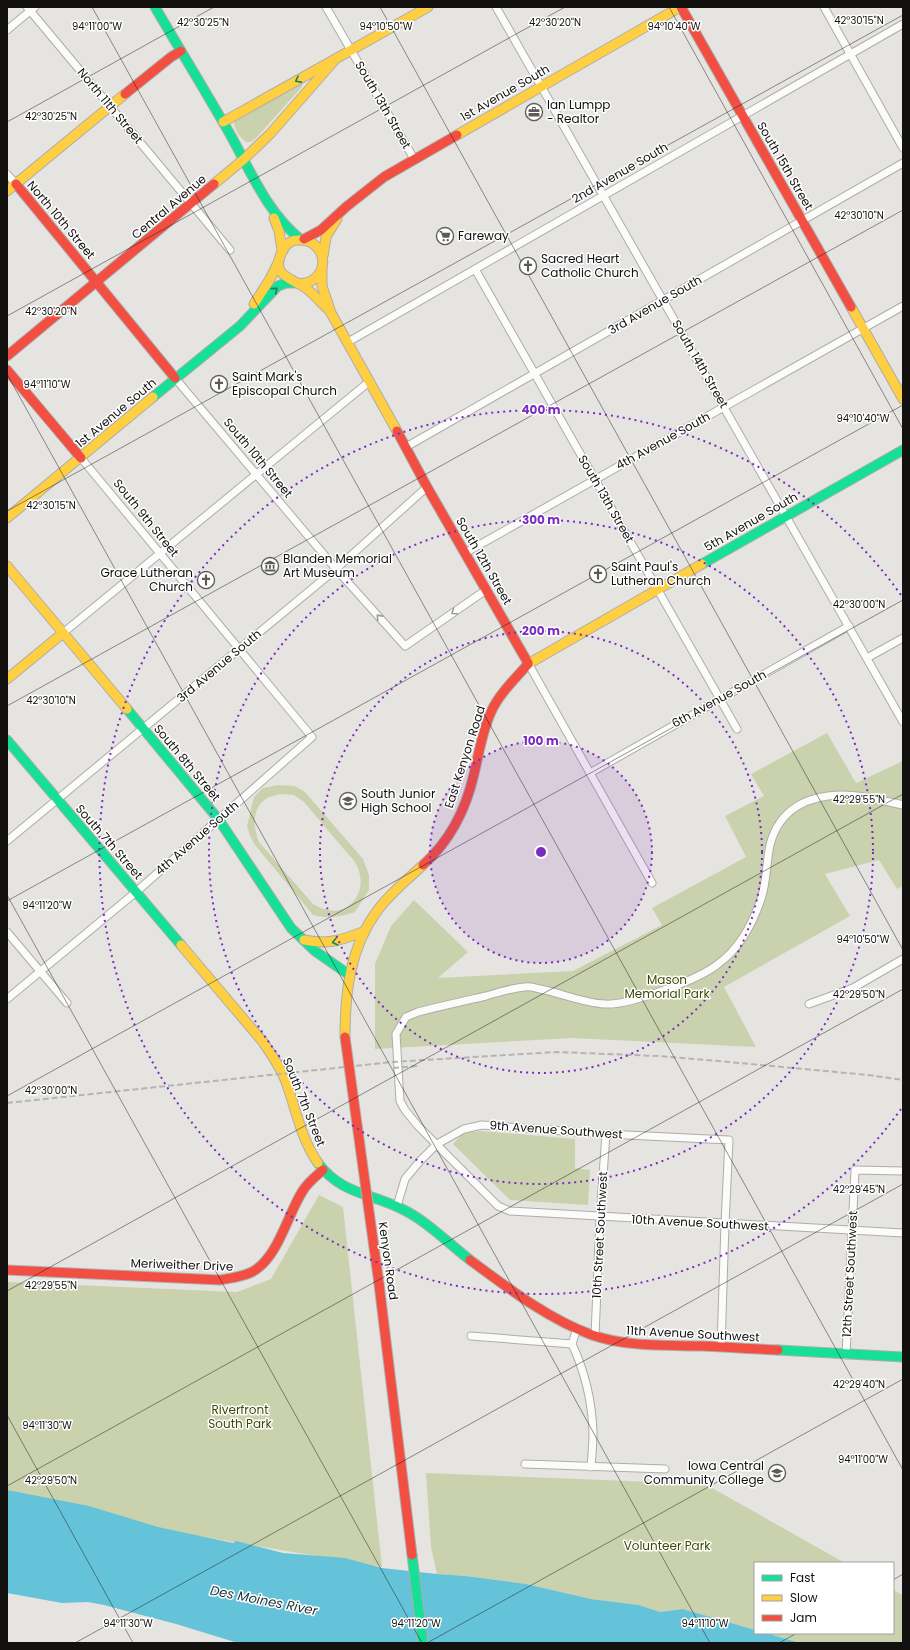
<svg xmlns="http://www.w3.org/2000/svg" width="910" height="1650" font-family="Poppins,sans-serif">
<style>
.green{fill:#c9d2ac;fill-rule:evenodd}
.water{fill:#65c3d9}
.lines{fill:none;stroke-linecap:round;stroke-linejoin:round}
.street-casing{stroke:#aeadab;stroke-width:9}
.fast-casing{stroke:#aeadab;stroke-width:11}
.slow-casing{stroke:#aeadab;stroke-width:11}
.jam-casing{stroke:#aeadab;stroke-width:11}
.street{stroke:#fbfbfa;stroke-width:7}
.fast{stroke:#16e098;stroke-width:9}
.slow{stroke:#ffcf43;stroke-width:9}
.jam{stroke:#f24e42;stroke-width:9}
.rail{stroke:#b5b4b4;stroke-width:2;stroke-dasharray:6 3;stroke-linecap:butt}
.jam-bridge-casing{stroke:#b6afa6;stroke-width:11;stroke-linecap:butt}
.jam-bridge{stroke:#f24e42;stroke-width:9}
.oneway{stroke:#15835b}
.oneway2{stroke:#9e9d9c}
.ticks{fill:none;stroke:#131110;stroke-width:1;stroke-opacity:0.45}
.ring{fill:none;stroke:#7b2cbf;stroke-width:2;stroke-dasharray:2 4}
.labels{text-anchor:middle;stroke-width:3;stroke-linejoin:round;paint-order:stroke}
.street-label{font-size:12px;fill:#131110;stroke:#fff}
.poi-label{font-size:12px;fill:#131110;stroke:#fff;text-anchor:start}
.park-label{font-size:12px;fill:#3d4a05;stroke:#fff}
.water-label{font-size:13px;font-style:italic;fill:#20363c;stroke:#fff}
.ticks-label{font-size:10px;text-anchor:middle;fill:#131110;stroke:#fff;stroke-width:3;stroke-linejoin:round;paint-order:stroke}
.centre{fill:#7b2cbf;stroke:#fff;stroke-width:2}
.ring-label{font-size:12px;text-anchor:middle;font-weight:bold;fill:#7b2cbf;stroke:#fff;stroke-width:3;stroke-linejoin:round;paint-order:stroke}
</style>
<rect width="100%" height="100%" fill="#e6e4e1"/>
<g class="green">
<path d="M 300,83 L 303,84 L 301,88 L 256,138 L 251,142 L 246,142 C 240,138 234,129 234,122 Z"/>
<polygon points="827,733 856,783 903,761 903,886 897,889 879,860 825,874 850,916 724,987 756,1047 572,1038 375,1049 375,964 391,926 414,900 468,952 438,978 573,971 662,925 652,908 746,857 725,816 764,796 751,774"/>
<path d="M 278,785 L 295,786 L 305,792 L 363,859 L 369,875 L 369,890 L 355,912 C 340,917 328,919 313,915 L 255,845 L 250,836 L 247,826 L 254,797 L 263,788 ZM 281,794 L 294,795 L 304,802 C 317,817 329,832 342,847 C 347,853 354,859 357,866 C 364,881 361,898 347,907 C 336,914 323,910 313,904 L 259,842 C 253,827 251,806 269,797 C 273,796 277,795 281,794 Z"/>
<polygon points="481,1131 575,1139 575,1168 590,1170 588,1205 510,1200 453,1144 463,1133"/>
<polygon points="319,1195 343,1207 382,1567 204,1537 7,1500 7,1282 237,1292 271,1279"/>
<polygon points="426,1473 705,1484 845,1563 755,1563 755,1630 683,1609 660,1612 639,1605 591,1599 526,1584 467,1576 437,1574 431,1547"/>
<polygon points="893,1590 903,1595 903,1643 800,1643 766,1633 893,1633"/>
</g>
<polygon class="water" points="7,1490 89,1506 158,1527 233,1543 236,1541 283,1553 345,1558 382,1568 437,1574 466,1576 526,1584 591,1599 639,1605 660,1612 683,1609 755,1630 755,1633 766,1633 800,1643 238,1643 176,1624 104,1605 88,1602 62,1603 7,1593"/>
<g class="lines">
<g class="street-casing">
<g id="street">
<polyline points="27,7 230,250"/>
<polyline points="326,7 414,159"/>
<polyline points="496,7 903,722"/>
<polyline points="824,7 903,148"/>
<polyline points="7,30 35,7"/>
<polyline points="7,174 16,184"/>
<polyline points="475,269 737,729"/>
<polyline points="348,342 903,24"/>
<polyline points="175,378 336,569 405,646 486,590"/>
<polyline points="406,447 903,163"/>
<polyline points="465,553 903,306"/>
<polyline points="63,633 370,381"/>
<polyline points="867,658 903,638"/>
<polyline points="528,663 652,883"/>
<polyline points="590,773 849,626"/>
<path d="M 903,805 C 884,801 863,795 843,795 C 808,795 779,809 770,845 C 766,863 767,882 761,899 C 753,923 739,949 718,964 C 700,979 628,1006 605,1004 C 583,1003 561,993 540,989 C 535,988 530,986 525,987 C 512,988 499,992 486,996 C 464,1001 441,1006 418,1012 L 406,1017 L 396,1034 L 400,1101 L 405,1110 L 418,1126 L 498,1206 L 510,1211 L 903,1233"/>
<polyline points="7,841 336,569 427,487"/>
<polyline points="7,932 67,1003"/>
<polyline points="7,999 136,892 312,737 81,458"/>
<polyline points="809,1004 853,988 903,959"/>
<polyline points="397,1206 405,1179 420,1161 437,1144 464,1129 482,1125 606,1134 729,1140 725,1224 721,1347"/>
<polyline points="471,1336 572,1344"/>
<polyline points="595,1336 600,1217 606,1134"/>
<path d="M 572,1344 C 585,1372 592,1402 593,1432 C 593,1444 592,1455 591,1467"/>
<polyline points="572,1344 577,1328"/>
<polyline points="846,1355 855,1170 903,1171"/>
<polyline points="525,1464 665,1469"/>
</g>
</g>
<g class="fast-casing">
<g id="fast">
<path d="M 155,7 C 180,50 206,92 231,136 C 251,172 267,212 300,239"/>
<polyline points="153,397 240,326 278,286 286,283 296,283"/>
<polyline points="702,564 903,450"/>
<polyline points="127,709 219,820 291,928 315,951 348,974"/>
<polyline points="7,740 181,945"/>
<path d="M 318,1163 C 341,1194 370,1193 402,1209 C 427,1221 448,1243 470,1260"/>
<polyline points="778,1350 903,1357"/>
<polyline points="412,1555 423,1643"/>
</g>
</g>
<g class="slow-casing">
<g id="slow">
<polyline points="223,122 428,7"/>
<polyline points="457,135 680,7"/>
<polyline points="214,184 244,159 270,134 333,62"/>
<polyline points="7,191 125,94"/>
<polyline points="274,218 279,231 282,250"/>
<polyline points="323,256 326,237 337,219"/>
<polyline points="322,270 322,286 331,313 397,431"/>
<path d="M 299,284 C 303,283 308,283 311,281 C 332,270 323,238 298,240 C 291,240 285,245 282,252 C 269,276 294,279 307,289 C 315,295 321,303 329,310"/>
<polyline points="254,304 270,279 279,261"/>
<polyline points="851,307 903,399"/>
<polyline points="7,518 153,397"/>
<polyline points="7,566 127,709"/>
<polyline points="528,664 702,564"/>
<polyline points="7,679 63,633"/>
<path d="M 304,940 C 329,945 342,940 365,931"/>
<path d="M 181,945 L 263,1042 C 272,1055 281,1068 286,1082 C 296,1109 301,1139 318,1163"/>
<path d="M 345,1037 C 345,992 350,948 377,911 C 390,893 407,880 423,865"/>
</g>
</g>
<g class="jam-casing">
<g id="jam">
<polyline points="681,7 851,307"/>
<polyline points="125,94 171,57 181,51"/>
<polyline points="16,184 175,378"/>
<polyline points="304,239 321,230 346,207 384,177 457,135"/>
<polyline points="7,356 214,184"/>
<polyline points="7,370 81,458"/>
<polyline points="397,431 427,487 528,663"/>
<path d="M 423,865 C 450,841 466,809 474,774 C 479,753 482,732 491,712 C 499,694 515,679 528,664"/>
<path d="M 470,1260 C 508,1288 548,1319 592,1335 C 627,1347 665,1345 701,1346 C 727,1347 752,1349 778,1350"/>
<path d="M 7,1270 L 220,1280 C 231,1278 242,1277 252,1272 C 278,1258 287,1216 302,1192 C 307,1183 315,1177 323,1170"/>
<polyline points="379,1284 412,1555"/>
</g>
</g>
<use href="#street" class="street"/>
<use href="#fast" class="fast"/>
<use href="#slow" class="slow"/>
<use href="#jam" class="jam"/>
<g class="rail">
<polyline points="393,1068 417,1066"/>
<polyline points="7,1103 392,1062 556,1052 659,1056 729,1062 868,1075 903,1080"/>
</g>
<g class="jam-bridge-casing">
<polyline id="jam-bridge" points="345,1037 379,1284"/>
</g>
<use href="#jam-bridge" class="jam-bridge"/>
</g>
<defs><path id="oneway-chevron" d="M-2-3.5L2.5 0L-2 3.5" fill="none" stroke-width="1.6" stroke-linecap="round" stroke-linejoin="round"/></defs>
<g class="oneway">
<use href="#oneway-chevron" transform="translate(298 80) rotate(152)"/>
<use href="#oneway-chevron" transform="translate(275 290) rotate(-40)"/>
<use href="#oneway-chevron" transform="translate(335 942) rotate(166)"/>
</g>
<g class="oneway2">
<use href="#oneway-chevron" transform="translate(454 612) rotate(145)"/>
<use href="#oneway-chevron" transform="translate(379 617) rotate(-132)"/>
</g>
<path class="ticks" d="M 92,7 L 903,1470M 380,7 L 903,950M 669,7 L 903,429M 7,122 L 214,7M 7,316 L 565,7M 7,374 L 710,1643M 7,511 L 903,15M 7,706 L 903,210M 7,895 L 422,1643M 7,901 L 903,405M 7,1096 L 903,600M 7,1291 L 903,794M 7,1415 L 133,1643M 7,1486 L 903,989M 893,1580 L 903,1574M 75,1643 L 903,1184M 427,1643 L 903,1379M 779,1643 L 797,1633"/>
<circle cx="541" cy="852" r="111" fill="#7b2cbf" fill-opacity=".12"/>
<g class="ring">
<circle cx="541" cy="852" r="111"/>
<circle cx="541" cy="852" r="221"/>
<circle cx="541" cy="852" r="332"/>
<path d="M901 1109A442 442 0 1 1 901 595"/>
</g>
<defs>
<g id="office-ring" transform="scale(0.9)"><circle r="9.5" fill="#fff" stroke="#5d5b59" stroke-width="1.5"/><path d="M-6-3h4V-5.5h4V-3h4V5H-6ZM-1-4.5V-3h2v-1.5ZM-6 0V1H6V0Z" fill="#5d5b59"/></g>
<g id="supermarket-ring" transform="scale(0.9)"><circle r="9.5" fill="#fff" stroke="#5d5b59" stroke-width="1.5"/><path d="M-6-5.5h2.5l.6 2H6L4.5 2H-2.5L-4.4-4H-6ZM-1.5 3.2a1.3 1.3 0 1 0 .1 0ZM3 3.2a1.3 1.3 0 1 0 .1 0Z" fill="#5d5b59"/></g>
<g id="church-ring" transform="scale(0.9)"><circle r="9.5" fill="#fff" stroke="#5d5b59" stroke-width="1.5"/><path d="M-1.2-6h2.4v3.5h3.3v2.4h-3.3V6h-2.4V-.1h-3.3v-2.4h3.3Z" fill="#5d5b59"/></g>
<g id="museum-ring" transform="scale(0.9)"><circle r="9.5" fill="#fff" stroke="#5d5b59" stroke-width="1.5"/><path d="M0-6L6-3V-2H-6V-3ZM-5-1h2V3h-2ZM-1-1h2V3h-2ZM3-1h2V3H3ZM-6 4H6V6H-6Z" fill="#5d5b59"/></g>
<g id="school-ring" transform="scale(0.9)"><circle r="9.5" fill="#fff" stroke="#5d5b59" stroke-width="1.5"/><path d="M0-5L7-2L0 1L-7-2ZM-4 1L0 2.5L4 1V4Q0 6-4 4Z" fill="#5d5b59"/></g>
<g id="university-ring" transform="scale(0.9)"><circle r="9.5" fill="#fff" stroke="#5d5b59" stroke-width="1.5"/><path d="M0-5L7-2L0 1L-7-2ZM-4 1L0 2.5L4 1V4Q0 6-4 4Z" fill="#5d5b59"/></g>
</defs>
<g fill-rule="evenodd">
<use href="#office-ring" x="534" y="112"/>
<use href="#supermarket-ring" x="445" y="236"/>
<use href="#church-ring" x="528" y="266"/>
<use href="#church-ring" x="219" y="384"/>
<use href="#museum-ring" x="270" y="566"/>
<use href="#church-ring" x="598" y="574"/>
<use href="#church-ring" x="206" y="580"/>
<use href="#school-ring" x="348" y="801"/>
<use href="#university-ring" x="777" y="1473"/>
</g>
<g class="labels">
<g class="street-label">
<text transform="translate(505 93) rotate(-30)" y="4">1st Avenue South</text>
<text transform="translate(383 105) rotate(60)" y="4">South 13th Street</text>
<text transform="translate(110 106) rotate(50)" y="4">North 11th Street</text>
<text transform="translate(785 166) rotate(60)" y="4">South 15th Street</text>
<text transform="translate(620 173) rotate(-30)" y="4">2nd Avenue South</text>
<text transform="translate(169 207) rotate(-40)" y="4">Central Avenue</text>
<text transform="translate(61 220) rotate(50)" y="4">North 10th Street</text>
<text transform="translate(655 305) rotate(-30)" y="4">3rd Avenue South</text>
<text transform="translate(700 364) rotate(60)" y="4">South 14th Street</text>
<text transform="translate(116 413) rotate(-40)" y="4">1st Avenue South</text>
<text transform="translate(663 441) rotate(-29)" y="4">4th Avenue South</text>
<text transform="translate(258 458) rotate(50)" y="4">South 10th Street</text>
<text transform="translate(606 499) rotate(60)" y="4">South 13th Street</text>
<text transform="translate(146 518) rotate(51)" y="4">South 9th Street</text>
<text transform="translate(751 522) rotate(-30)" y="4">5th Avenue South</text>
<text transform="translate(484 561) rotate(60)" y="4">South 12th Street</text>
<text transform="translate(219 666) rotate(-40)" y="4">3rd Avenue South</text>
<text transform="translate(719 699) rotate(-29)" y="4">6th Avenue South</text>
<text transform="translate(465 757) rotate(-72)" y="4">East Kenyon Road</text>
<text transform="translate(187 763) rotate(50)" y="4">South 8th Street</text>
<text transform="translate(197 838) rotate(-41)" y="4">4th Avenue South</text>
<text transform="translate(109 842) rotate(49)" y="4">South 7th Street</text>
<text transform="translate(304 1102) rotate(68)" y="4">South 7th Street</text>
<text transform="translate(556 1130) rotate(4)" y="4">9th Avenue Southwest</text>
<text transform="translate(700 1223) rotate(3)" y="4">10th Avenue Southwest</text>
<text transform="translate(600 1235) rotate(-87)" y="4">10th Street Southwest</text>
<text transform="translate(388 1261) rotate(82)" y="4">Kenyon Road</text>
<text transform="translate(182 1265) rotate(2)" y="4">Meriweither Drive</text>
<text transform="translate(850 1274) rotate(-87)" y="4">12th Street Southwest</text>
<text transform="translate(693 1334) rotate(3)" y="4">11th Avenue Southwest</text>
</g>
<g class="poi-label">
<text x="547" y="109">Ian Lumpp<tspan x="547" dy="14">- Realtor</tspan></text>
<text x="458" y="240">Fareway</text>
<text x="541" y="263">Sacred Heart<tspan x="541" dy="14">Catholic Church</tspan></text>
<text x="232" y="381">Saint Mark's<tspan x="232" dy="14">Episcopal Church</tspan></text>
<text x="283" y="563">Blanden Memorial<tspan x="283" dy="14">Art Museum</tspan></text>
<text x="611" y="571">Saint Paul's<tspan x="611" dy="14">Lutheran Church</tspan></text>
<text x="193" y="577" text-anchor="end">Grace Lutheran<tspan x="193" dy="14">Church</tspan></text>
<text x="361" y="798">South Junior<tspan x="361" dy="14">High School</tspan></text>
<text x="764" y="1470" text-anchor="end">Iowa Central<tspan x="764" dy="14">Community College</tspan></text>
</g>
<g class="park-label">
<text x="667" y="984">Mason<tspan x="667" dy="14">Memorial Park</tspan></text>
<text x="240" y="1414">Riverfront<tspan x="240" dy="14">South Park</tspan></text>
<text x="667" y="1550">Volunteer Park</text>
</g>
<g class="water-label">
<text transform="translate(264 1600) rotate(11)" y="5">Des Moines River</text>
</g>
</g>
<g class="ticks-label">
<text x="859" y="24">42°30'15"N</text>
<text x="555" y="26">42°30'20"N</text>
<text x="203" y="26">42°30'25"N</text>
<text x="97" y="30">94°11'00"W</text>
<text x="386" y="30">94°10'50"W</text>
<text x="674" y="30">94°10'40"W</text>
<text x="51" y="120">42°30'25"N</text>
<text x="859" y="219">42°30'10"N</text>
<text x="51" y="315">42°30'20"N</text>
<text x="47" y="388">94°11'10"W</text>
<text x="863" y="422">94°10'40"W</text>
<text x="51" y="509">42°30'15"N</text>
<text x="859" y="608">42°30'00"N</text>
<text x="51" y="704">42°30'10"N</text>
<text x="859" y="803">42°29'55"N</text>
<text x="47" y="909">94°11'20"W</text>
<text x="863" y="943">94°10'50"W</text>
<text x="859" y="998">42°29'50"N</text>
<text x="51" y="1094">42°30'00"N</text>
<text x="859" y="1193">42°29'45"N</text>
<text x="51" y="1289">42°29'55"N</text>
<text x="859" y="1388">42°29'40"N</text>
<text x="47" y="1429">94°11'30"W</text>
<text x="863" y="1463">94°11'00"W</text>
<text x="51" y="1484">42°29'50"N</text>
<text x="128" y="1627">94°11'30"W</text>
<text x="416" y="1627">94°11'20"W</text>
<text x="705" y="1627">94°11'10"W</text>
</g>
<circle cx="541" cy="852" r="6" class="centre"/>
<g class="ring-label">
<text x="541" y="414">400 m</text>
<text x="541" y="524">300 m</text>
<text x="541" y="635">200 m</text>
<text x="541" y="745">100 m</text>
</g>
<rect width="910" height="1650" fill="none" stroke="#131110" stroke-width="16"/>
<rect x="754" y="1562" width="140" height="72" fill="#ffffff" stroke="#a1a09f"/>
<rect x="762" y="1575" width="20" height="6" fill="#16e098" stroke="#a1a09f"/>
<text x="790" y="1582" font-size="12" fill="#131110">Fast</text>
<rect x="762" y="1595" width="20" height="6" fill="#ffcf43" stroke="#a1a09f"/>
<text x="790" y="1602" font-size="12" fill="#131110">Slow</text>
<rect x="762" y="1615" width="20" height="6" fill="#f24e42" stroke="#a1a09f"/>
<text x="790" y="1622" font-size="12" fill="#131110">Jam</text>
</svg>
